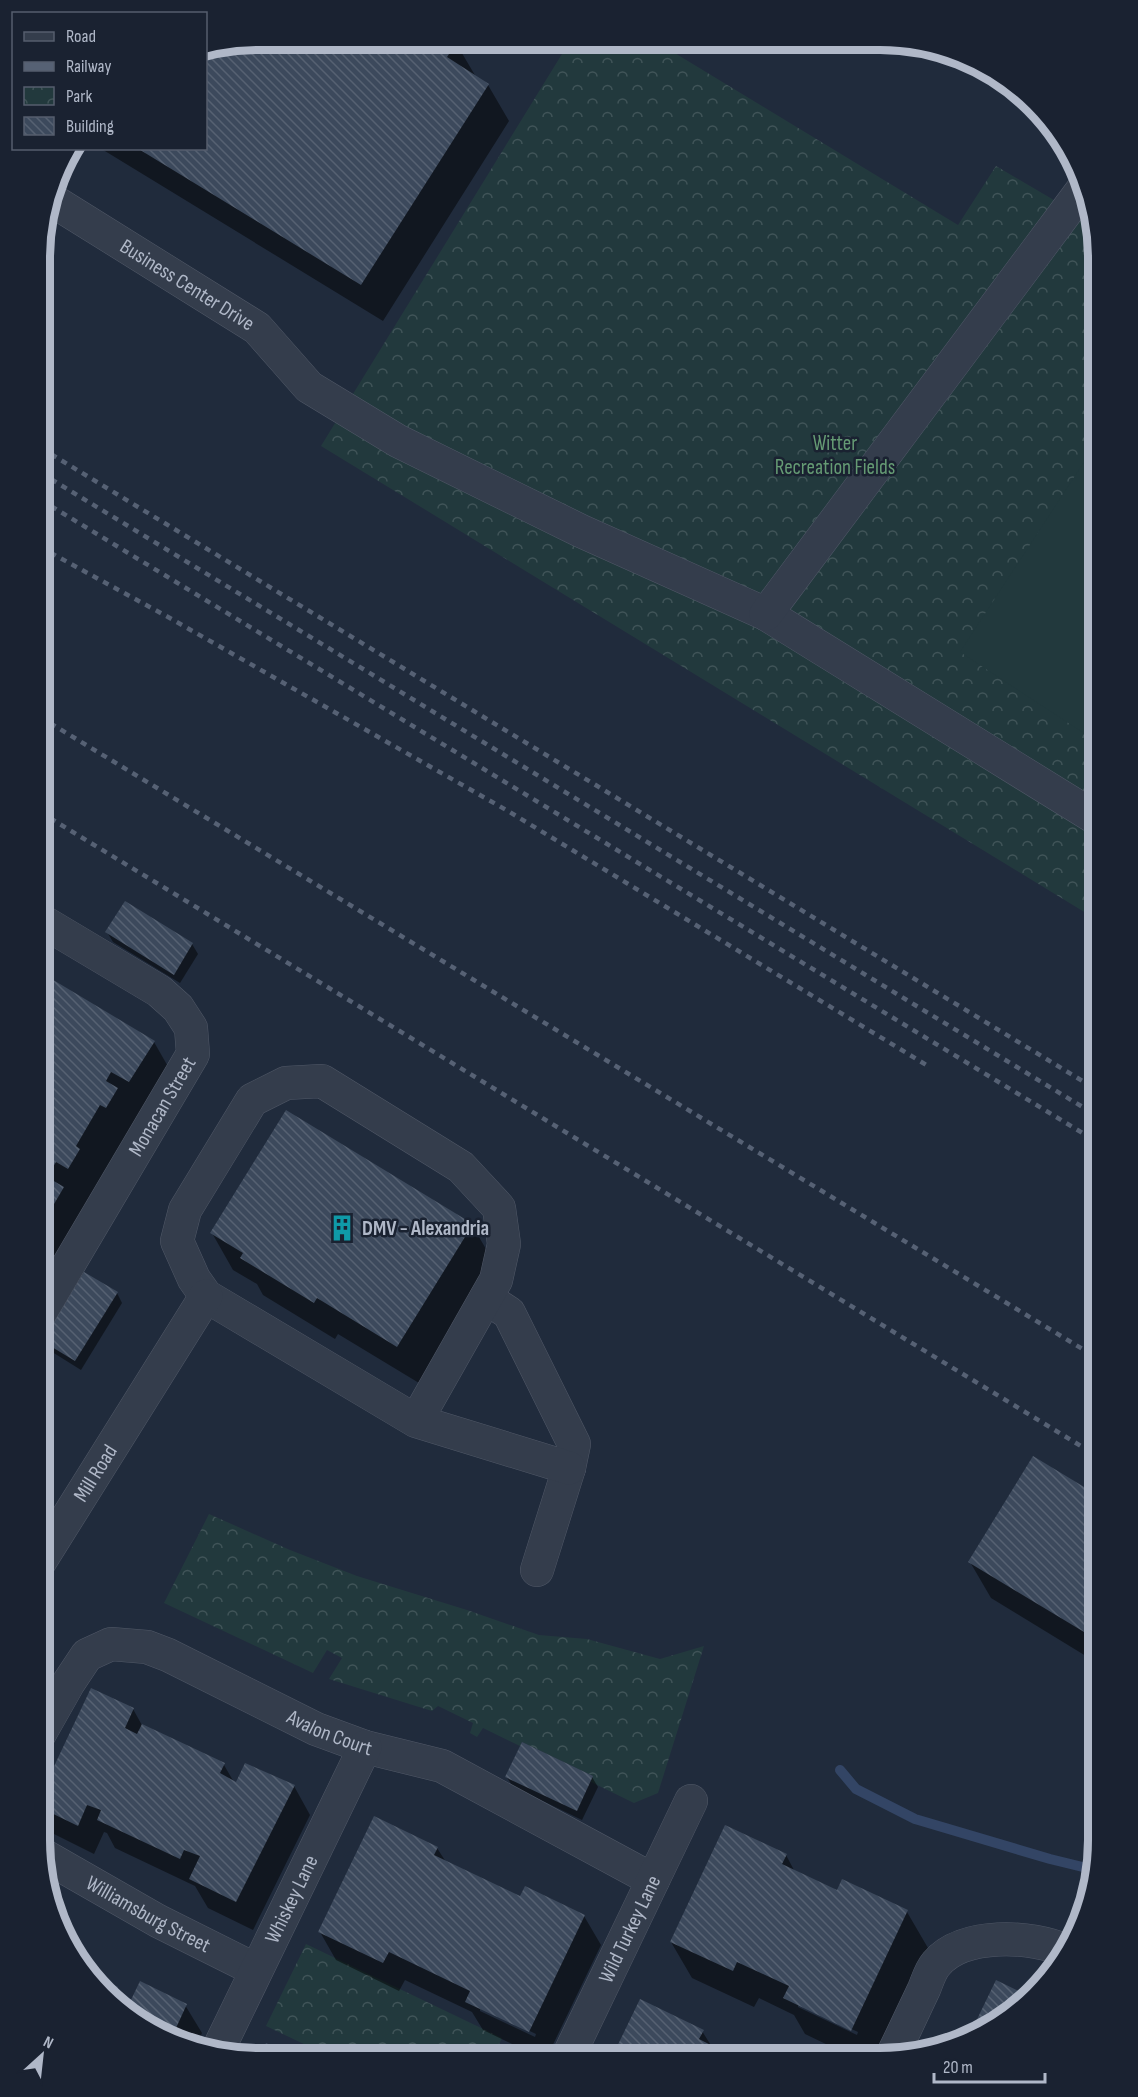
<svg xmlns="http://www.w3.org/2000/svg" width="1138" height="2097" font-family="'Sofia Sans Condensed',sans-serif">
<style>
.park{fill:url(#park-crowns)}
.pitch{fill:#22393d}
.shadow{fill:#0007;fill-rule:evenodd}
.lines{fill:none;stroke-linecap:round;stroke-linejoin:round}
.stream{stroke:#334565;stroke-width:10}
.building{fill:url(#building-back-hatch)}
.minor-casing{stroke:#505867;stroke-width:34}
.minor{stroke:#343d4c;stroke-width:33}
.rail{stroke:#566174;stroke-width:4.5;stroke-dasharray:6 6;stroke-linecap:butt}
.labels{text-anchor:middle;stroke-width:5;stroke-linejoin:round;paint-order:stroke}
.street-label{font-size:21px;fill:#b0b8c8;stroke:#1a2231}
.park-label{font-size:21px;fill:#659b74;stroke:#1a2231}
.poi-label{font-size:21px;font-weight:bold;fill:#b0b8c8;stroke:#1a2231;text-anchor:start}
.rim{fill:none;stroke:#b0b8c8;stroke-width:8}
</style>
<defs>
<pattern id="park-crowns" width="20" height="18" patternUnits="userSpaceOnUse" patternTransform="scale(1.5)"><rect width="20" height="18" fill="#22393d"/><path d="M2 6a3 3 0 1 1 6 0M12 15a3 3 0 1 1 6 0" fill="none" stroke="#405458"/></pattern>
<pattern id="building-back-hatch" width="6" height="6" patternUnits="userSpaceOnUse" patternTransform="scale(1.5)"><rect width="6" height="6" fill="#3c495c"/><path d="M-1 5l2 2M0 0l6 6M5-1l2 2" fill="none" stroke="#566172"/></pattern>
</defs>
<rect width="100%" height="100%" fill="#202b3c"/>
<g class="park">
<polygon points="570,41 655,41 958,225 996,166 1093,223 1099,257 1099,921 321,446"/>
<polygon points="209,1514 290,1550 357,1576 467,1610 539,1635 587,1639 660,1659 704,1646 658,1793 634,1803 591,1782 593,1776 522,1742 520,1746 483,1728 477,1737 470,1733 473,1723 438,1706 432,1711 329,1679 342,1658 327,1650 313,1673 164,1603"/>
<polygon points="306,1944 502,2038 493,2057 329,2056 266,2026"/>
</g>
<polygon class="pitch" points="1099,439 1099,743 960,652"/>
<g class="shadow">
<polygon points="257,39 452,40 456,43 476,77 488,85 509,121 383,321 100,148 206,148 206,49"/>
<polygon points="107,932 192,944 198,954 180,983 113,942"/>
<polygon points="46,977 154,1042 182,1091 67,1278 40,1262 40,987"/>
<polygon points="472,1225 493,1261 419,1383 338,1334 335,1339 263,1295 257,1284 233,1270 212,1233"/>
<polygon points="117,1293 122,1303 81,1370 49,1350 44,1341"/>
<polygon points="1099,1498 1099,1664 991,1598 970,1562"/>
<polygon points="133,1709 143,1727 224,1765 235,1784 294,1786 310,1815 253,1930 208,1908 195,1886 115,1848 107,1833 104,1832 94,1854 54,1834 39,1809 39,1802"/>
<polygon points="507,1777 592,1777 598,1787 582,1820 512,1786"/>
<path d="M 437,1848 L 446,1862 L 521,1898 L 584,1916 L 601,1945 L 547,2057 L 539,2057 L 483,2030 L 472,2012 L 405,1980 L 399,1991 L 336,1960 L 320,1932 ZM 480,2007 L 536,2034 L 535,2037 L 480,2011 Z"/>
<path d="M 786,1855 L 795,1872 L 838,1892 L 907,1912 L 928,1948 L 876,2058 L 855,2058 L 805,2034 L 794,2015 L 759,1998 L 754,2007 L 692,1978 L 671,1942 ZM 798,2004 L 858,2032 L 857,2035 L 798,2007 Z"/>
<polygon points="96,1978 117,1988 126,2004 129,2006 185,2005 202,2033 196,2046 161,2036 114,2004"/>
<polygon points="641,2001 702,2031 712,2047 733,2058 614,2057"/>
</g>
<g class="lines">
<polyline class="stream" points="840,1770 856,1789 915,1819 1050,1859 1095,1870"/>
</g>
<g class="building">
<polygon points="257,39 455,40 457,42 447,57 489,84 361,285 137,148 206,148 206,49"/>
<polygon points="125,901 193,943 174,975 105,932"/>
<polygon points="45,975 155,1041 129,1082 111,1072 106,1081 118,1088 106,1108 100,1105 76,1146 80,1149 68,1169 56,1162 47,1177 64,1187 40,1228 40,1032 44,1025 40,1023 40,984"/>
<polygon points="286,1110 473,1224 397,1347 317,1298 314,1303 240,1258 243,1253 210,1233"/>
<polygon points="84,1272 118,1292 75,1361 42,1341"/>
<polygon points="1033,1456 1099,1496 1099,1641 968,1562"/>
<polygon points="91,1688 134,1708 125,1728 137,1734 142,1724 225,1763 220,1773 236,1782 245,1763 295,1785 236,1902 189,1879 200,1856 184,1850 180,1859 97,1820 101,1810 87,1805 78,1826 39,1807 39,1798"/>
<polygon points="522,1742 593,1776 577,1811 505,1777"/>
<polygon points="374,1816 438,1847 434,1855 520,1896 525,1886 585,1915 529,2032 465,2002 470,1991 389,1952 383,1963 318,1932"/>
<polygon points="725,1825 787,1854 782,1864 837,1890 842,1879 908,1910 851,2031 783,1998 789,1986 737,1962 733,1971 670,1942"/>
<polygon points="94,1975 118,1987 113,1996 129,2004 140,1981 187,2004 171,2039 161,2036 114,2004"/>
<polygon points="996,1980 1029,1996 1002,2021 968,2038"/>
<polygon points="640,1999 704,2030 699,2039 736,2058 612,2057"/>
<polygon points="266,2043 294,2056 260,2056"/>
</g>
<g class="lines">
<g class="minor-casing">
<g id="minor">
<path id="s1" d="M 50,199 L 257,328 L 309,387 L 398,441 L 581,531 L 766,614 L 1099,820"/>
<polyline points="766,614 1086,185"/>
<polyline points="486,1298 509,1313 574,1444 569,1468 537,1570"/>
<path id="s2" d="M 40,1313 L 193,1054 L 191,1028 L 178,1008 L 159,991 L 40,920"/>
<polyline points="416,1421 496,1280 504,1244 499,1208 461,1167 322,1081 286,1083 252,1100 185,1210 177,1241 194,1279 206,1296 416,1421 569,1468"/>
<path id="s3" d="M 39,1563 L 206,1296"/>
<path id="s4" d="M 39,1735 L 69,1682 L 87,1655 L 111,1644 L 147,1647 L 168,1655 L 316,1729 L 365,1747 L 442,1766 L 653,1880"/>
<path id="s5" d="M 41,1854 L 158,1921 L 256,1970"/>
<path id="s6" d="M 217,2052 L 365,1747"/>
<path d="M 892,2056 C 903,2034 913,2012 924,1989 C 927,1982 930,1971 936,1964 C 962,1932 1032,1935 1066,1951"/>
<path id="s7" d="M 568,2057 L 691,1801"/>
</g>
</g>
<use href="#minor" class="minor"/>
<g class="rail">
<polyline points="41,448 1099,1091"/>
<polyline points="41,473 1099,1117"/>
<polyline points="41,500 1099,1143"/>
<polyline points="40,547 168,617 508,811 928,1066"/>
<polyline points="40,717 1099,1359"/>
<polyline points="40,812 1099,1457"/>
</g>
</g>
<defs>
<g id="building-bare" transform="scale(2.07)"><path d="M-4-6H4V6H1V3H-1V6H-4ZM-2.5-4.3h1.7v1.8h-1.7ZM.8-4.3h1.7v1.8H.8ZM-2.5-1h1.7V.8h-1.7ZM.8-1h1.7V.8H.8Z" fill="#0f9aa8" stroke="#1a2231" stroke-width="2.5" paint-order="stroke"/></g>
</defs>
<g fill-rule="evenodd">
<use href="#building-bare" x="342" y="1228"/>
</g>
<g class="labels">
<g class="street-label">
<text dy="7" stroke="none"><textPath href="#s1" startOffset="162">Business Center Drive</textPath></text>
<text dy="7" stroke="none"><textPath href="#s2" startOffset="240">Monacan Street</textPath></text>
<text dy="7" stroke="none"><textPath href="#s3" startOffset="106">Mill Road</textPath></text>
<text dy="7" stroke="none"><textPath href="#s4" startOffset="358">Avalon Court</textPath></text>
<text dy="7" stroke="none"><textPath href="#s6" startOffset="170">Whiskey Lane</textPath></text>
<text dy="7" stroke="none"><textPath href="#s5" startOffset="123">Williamsburg Street</textPath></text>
<text dy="7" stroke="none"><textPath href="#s7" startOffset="142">Wild Turkey Lane</textPath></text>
</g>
<g class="park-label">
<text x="835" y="450">Witter<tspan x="835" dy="24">Recreation Fields</tspan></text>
</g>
<g class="poi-label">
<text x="362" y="1235">DMV - Alexandria</text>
</g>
</g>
<path d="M0 0H1138V2097H0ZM258 50H880A208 208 0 0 1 1088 258V1840A208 208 0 0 1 880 2048H258A208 208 0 0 1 50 1840V258A208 208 0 0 1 258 50Z" fill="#1a2231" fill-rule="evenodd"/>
<path class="rim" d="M258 50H880A208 208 0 0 1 1088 258V1840A208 208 0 0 1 880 2048H258A208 208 0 0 1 50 1840V258A208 208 0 0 1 258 50Z"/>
<rect x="12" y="12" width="195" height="138" fill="#1a2231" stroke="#565e6d" stroke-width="1.5"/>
<rect x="24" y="32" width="30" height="9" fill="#343d4c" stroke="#565e6d" stroke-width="1.5"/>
<text x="66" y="42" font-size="18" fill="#b0b8c8">Road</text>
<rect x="24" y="62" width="30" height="9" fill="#566174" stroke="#565e6d" stroke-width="1.5"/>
<text x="66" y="72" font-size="18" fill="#b0b8c8">Railway</text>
<rect x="24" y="87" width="30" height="18" fill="url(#park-crowns)" stroke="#565e6d" stroke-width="1.5"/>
<text x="66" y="102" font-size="18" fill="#b0b8c8">Park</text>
<rect x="24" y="117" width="30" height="18" fill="url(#building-back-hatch)" stroke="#565e6d" stroke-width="1.5"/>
<text x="66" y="132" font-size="18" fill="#b0b8c8">Building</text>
<g transform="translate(42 2055) rotate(27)" stroke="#1a2231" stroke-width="4.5" paint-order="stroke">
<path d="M0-4.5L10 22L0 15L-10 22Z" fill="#b0b8c8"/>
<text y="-9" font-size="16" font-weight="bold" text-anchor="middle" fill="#b0b8c8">N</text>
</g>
<path d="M934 2073v9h111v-9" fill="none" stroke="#b0b8c8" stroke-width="3"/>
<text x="943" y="2073" font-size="18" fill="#b0b8c8" stroke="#1a2231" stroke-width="4.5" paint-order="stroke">20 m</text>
</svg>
